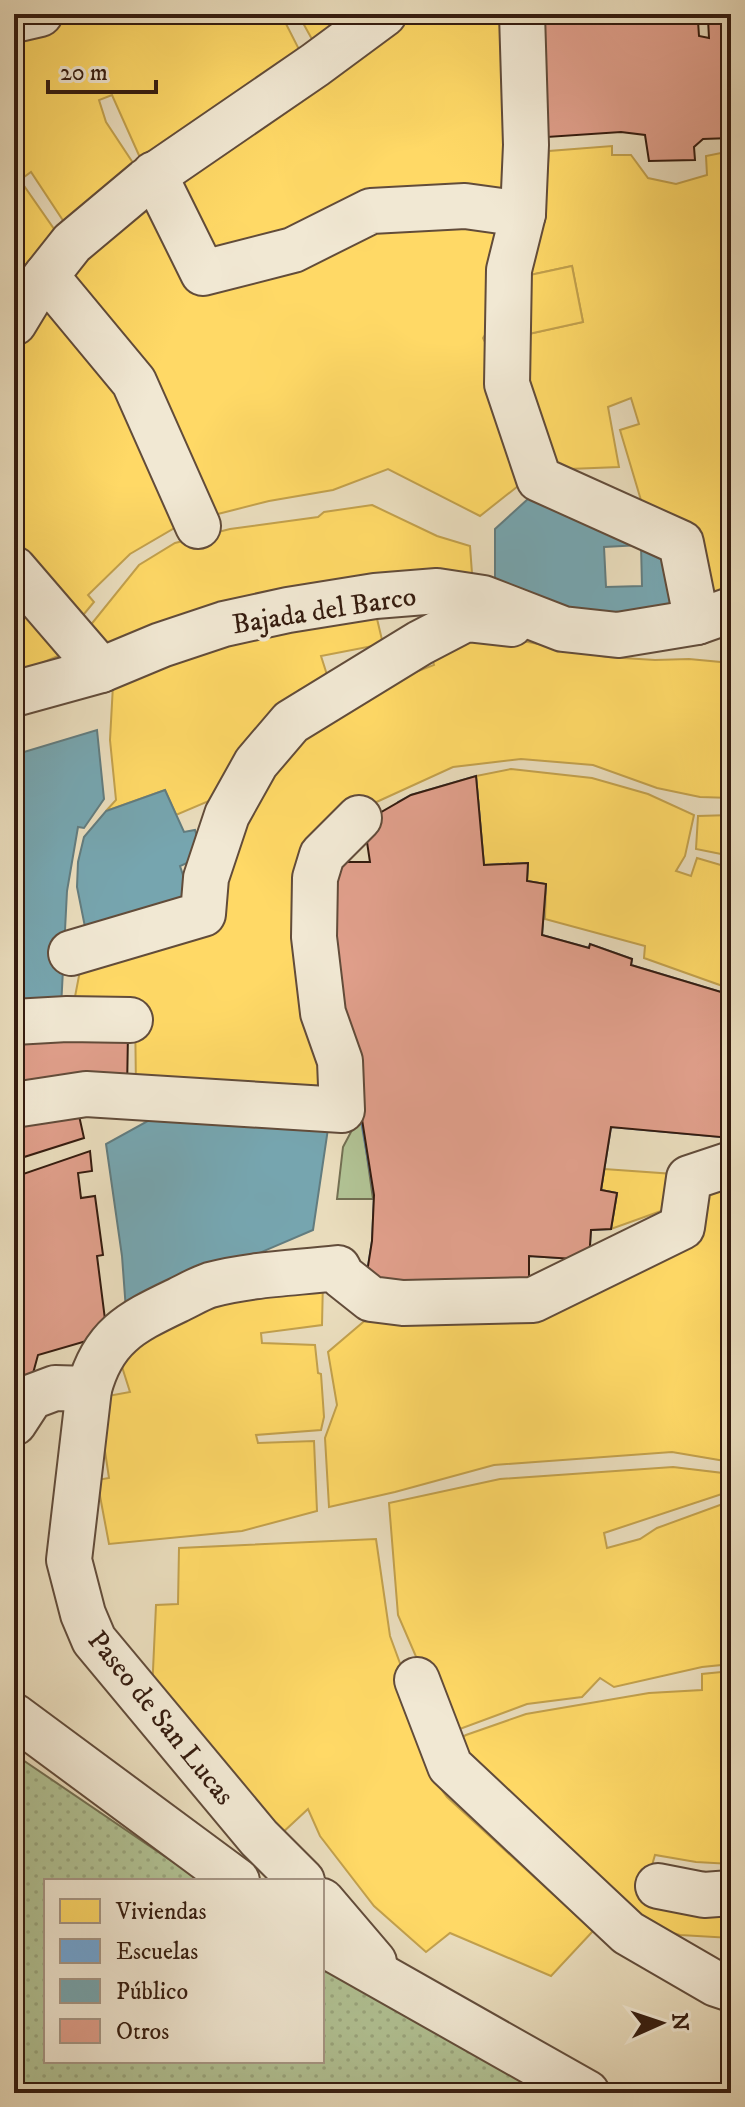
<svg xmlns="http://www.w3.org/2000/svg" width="745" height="2107" font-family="'IM FELL DW Pica',serif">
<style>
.grass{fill:url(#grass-dots);stroke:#736f52;stroke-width:2}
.green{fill:#b1c294;stroke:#736f52;stroke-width:2}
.homes{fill:#ffd966;stroke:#c2a04c;stroke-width:2}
.schools{fill:#6fa8dc;stroke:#5e7e9e;stroke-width:2}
.public{fill:#76a5af;stroke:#627c7f;stroke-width:2;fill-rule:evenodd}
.building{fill:#e09f8b;stroke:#351c0f;stroke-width:2}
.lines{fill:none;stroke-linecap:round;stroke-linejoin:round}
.minor-casing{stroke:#624c3a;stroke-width:48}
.minor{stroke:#f1e8d3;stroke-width:44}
.labels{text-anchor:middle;stroke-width:8;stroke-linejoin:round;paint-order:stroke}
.street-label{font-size:28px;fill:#351c0f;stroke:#f1e8d3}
</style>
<defs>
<pattern id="grass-dots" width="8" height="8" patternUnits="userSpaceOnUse" patternTransform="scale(2)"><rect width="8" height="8" fill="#b1c294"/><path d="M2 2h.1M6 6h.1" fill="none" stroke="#99a67e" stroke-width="1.8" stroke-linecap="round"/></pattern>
</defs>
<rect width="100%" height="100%" fill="#e9dcbc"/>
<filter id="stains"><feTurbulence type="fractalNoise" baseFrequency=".0025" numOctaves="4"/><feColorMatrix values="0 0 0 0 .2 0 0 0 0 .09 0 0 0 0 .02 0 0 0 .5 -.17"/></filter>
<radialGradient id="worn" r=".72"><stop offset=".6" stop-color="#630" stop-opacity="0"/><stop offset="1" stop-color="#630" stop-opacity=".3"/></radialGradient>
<polygon class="grass" points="14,1754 201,1881 46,1881 46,2061 322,2061 322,1963 555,2093 14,2093"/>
<polygon class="green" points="361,1113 373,1199 337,1199 343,1147"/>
<g class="homes">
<polygon points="70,14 281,14 307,65 142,162 112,95 99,100 106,122 141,175 70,231 31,172 20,180 61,239 14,286 14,36 47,26"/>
<polygon points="298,14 370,14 318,50"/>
<polygon points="403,14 511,14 518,204 206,266 165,181"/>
<polygon points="612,146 612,155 631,155 648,178 676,184 707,175 706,156 731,151 731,596 703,601 649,527 620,430 639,424 631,398 608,407 619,467 544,470 515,337 583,322 572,266 516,278 527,222 543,227 549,151"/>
<polygon points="152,188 199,283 372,216 513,223 505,303 483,338 500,373 532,475 480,516 388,469 333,490 269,501 202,518 57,276"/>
<polygon points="572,266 583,322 515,337 516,278"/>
<polygon points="49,290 127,384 188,520 130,554 88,595 94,602 70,631 14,561 14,340"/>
<polygon points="372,505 437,536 470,546 473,587 110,655 89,627 139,565 175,543 230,529 318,517 324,512"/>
<polygon points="14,583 65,653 14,675"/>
<polygon points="373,602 383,644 321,656 328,678 299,690 304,708 216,798 176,815 165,790 106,811 116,800 110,740 113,685 330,607"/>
<polygon points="459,629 607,657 655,660 689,659 731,663 731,798 700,797 657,788 593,765 521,759 453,767 324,826 331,1102 136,1089 135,1009 73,1007 83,955 210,922 225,836 315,711 434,665 428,645"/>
<polygon points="511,769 592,778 648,794 694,815 685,856 676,871 691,876 697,858 731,868 731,989 644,958 645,946 545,919 546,884 527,881 528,863 484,865 476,776"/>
<polygon points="731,815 731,856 696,849 698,816"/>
<polygon points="604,1169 674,1174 675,1206 611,1229 617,1193 601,1190"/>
<polygon points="731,1174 731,1462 672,1452 494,1465 395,1492 329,1507 325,1438 337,1405 328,1352 375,1312 540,1307 694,1188"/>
<polygon points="323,1280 322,1325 261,1333 262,1343 315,1345 318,1373 321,1374 324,1417 321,1430 256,1435 258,1443 314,1441 317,1511 242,1531 109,1544 97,1480 109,1478 97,1398 130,1392 117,1351 242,1286"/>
<polygon points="673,1467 731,1474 731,1491 604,1533 607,1548 640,1539 657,1528 731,1501 731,1664 702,1667 614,1687 600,1678 582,1697 527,1704 449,1733 398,1615 389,1503 500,1479"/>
<polygon points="376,1539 390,1636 430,1745 433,1778 447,1797 593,1931 551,1976 450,1933 426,1952 374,1906 320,1836 308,1809 280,1835 152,1692 156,1605 178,1604 179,1548"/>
<polygon points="731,1671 731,1864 696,1862 655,1855 645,1889 731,1896 731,1938 680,1935 627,1920 453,1742 466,1735 526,1714 649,1693 702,1690 702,1674"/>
</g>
<g class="schools">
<polygon points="476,776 484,865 528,863 527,881 546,884 542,935 589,948 564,1013 421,995 434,872 429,828 399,831 398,802 411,795"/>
<polygon points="363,904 428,911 421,995 564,1013 590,944 632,959 631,965 731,995 731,1138 611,1127 601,1190 617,1193 611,1229 591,1230 589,1260 529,1256 529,1291 366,1279 372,1241 374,1195 329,939 358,943"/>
</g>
<g class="public">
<path d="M 540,488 L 673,545 L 680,618 L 586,619 L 495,594 L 495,529 ZM 641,545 L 642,586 L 606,587 L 604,547 Z"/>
<polygon points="97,730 104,799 84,828 78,827 67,891 61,1008 14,1012 14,755"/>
<polygon points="165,790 184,832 195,830 203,856 180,866 193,905 88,942 77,887 78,862 84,837 106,811"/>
<polygon points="173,1107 329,1122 313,1230 126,1310 122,1256 106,1144"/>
</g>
<g class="building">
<polygon points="528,14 691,14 692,21 698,21 699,36 709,38 708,19 714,19 713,14 731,14 731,138 703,139 694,147 695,160 649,161 645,135 621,132 547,137"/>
<polygon points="691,14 713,14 714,19 692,21"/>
<polygon points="476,776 484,865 528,863 527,881 546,884 542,935 589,948 590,944 632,959 631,965 731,995 731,1138 611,1127 601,1190 617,1193 611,1229 591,1230 589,1260 529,1256 529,1291 366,1279 372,1241 374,1195 361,1113 330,991 329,862 370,862 364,822 411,795"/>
<polygon points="128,1033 127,1091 14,1098 14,1034"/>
<polygon points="76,1102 84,1138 18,1159 14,1163 14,1112"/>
<polygon points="90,1151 92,1171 78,1173 81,1198 95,1196 103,1255 97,1256 107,1335 38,1355 29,1388 14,1411 14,1184 23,1174"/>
</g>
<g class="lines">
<g class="minor-casing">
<g id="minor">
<polyline points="522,14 526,145 523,214 509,270 507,384 539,479 681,543 697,622"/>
<polyline points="14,20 40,14"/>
<polyline points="154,174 203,273 293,250 371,211 465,206 523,214"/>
<polyline points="46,276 134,382 198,526"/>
<polyline points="14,323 31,295 72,243 146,181 315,65 384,14"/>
<polyline points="14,569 101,670"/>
<polyline points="14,694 101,670 161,645 224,624 288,610 375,596 437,591 483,598 563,629 618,635 697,622 731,610"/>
<polyline points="71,953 203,914 206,878 227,815 256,763 291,722 420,643 466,619 511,624"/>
<polyline points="14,1022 67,1019 130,1020"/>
<polyline points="14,1105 86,1094 342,1110 340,1061 323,1013 314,937 315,878 322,855 359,818"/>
<polyline points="14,1423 31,1397 55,1388 89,1389"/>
<polyline points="417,1680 450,1766 628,1933 716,1984 731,1989"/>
<polyline points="14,1716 237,1881"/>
<path d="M 302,1881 L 259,1838 L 94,1640 L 83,1614 L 69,1560 L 89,1389 C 103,1337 130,1323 176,1301 C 187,1296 198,1289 210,1285 C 250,1274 296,1273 338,1268 L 342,1276 L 371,1299 L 403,1303 L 533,1300 L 682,1227 L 689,1178 L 731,1164"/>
<polyline points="658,1886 704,1895 731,1893"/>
<polyline points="322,1901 374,1962"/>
<polyline points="322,1943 587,2093"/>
</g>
</g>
<use href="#minor" class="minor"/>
</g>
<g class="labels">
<g class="street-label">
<text transform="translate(324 609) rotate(-9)" y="10">Bajada del Barco</text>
<text transform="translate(162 1717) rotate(51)" y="10">Paseo de San Lucas</text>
</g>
</g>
<rect width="745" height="2107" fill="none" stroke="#e9dcbc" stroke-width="48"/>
<rect x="16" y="16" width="713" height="2075" fill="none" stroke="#351c0f" stroke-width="4"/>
<rect x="24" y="24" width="697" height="2059" fill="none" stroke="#351c0f" stroke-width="2"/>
<rect x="44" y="1879" width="280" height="184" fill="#f1e8d3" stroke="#a69685" stroke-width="2"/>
<rect x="60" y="1899" width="40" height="24" fill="#ffd966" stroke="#a69685" stroke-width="2"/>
<text x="116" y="1919" font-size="24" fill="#351c0f">Viviendas</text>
<rect x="60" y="1939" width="40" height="24" fill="#6fa8dc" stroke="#a69685" stroke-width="2"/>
<text x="116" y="1959" font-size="24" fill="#351c0f">Escuelas</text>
<rect x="60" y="1979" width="40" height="24" fill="#76a5af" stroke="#a69685" stroke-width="2"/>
<text x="116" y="1999" font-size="24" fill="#351c0f">Público</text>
<rect x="60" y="2019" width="40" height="24" fill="#e09f8b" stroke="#a69685" stroke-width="2"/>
<text x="116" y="2039" font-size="24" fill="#351c0f">Otros</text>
<g transform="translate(661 2023) rotate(87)" stroke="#f1e8d3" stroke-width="6" paint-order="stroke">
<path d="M0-6L14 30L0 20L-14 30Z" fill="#351c0f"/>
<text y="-12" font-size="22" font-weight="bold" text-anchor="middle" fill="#351c0f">N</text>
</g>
<path d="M48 80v12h108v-12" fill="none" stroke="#351c0f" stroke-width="4"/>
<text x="60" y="80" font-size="24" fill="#351c0f" stroke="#f1e8d3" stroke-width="6" paint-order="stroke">20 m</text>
<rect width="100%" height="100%" filter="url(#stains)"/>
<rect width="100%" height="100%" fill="url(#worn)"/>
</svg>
